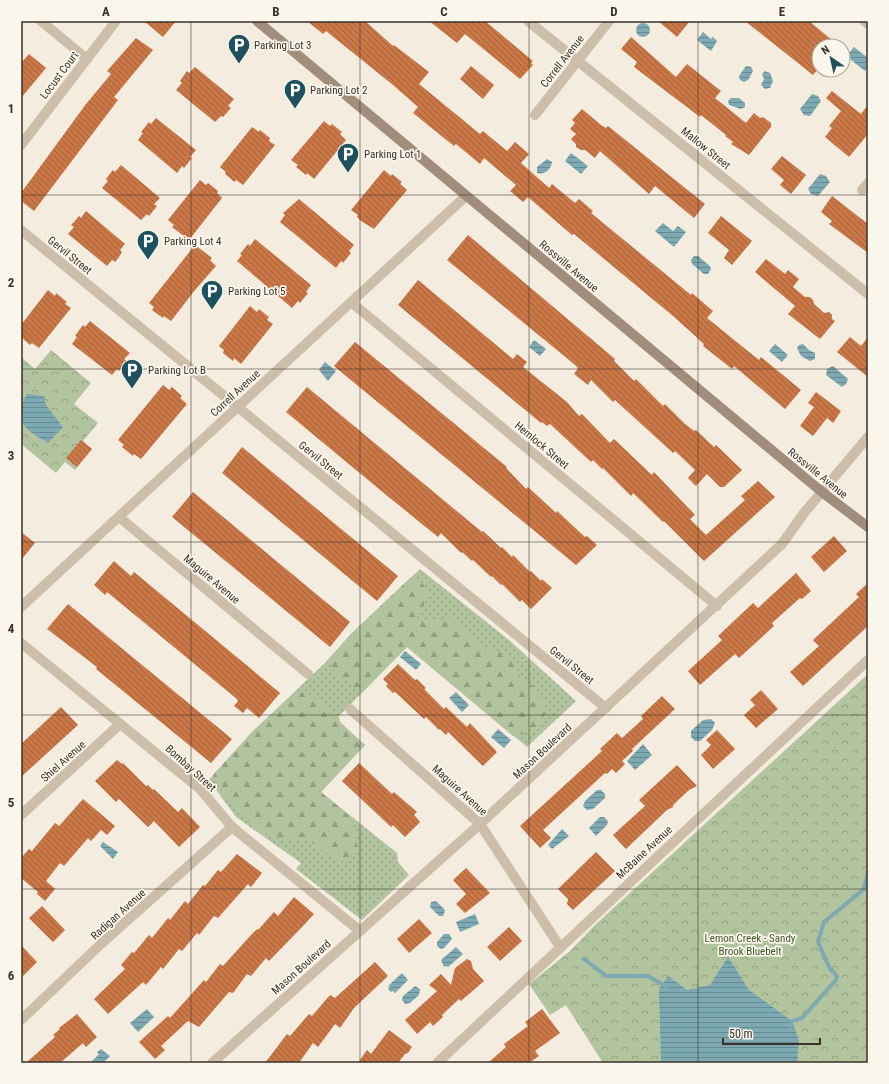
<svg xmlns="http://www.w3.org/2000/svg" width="889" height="1084" font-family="'Roboto Condensed',sans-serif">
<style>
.grass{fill:url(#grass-dots)}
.forest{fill:url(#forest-firs)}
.park{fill:url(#park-crowns)}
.water{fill:url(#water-rules)}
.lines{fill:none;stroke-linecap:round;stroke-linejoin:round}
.stream{stroke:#7da9b2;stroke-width:4}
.building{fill:url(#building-back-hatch)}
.street{stroke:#cdbeaa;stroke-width:10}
.secondary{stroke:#a18d7b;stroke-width:10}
.grid{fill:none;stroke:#3a312a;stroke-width:1;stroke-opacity:0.55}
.labels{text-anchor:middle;stroke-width:3.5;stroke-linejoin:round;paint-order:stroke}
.poi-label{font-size:11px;fill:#3a312a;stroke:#fbf6ec;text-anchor:start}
.street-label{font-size:11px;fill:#3a312a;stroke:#fbf6ec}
.park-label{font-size:11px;fill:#43592c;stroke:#fbf6ec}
.neatline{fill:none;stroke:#3a312a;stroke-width:1.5}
.grid-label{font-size:13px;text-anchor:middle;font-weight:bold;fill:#3a312a}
</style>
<defs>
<pattern id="grass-dots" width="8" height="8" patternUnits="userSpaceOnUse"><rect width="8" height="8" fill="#b2c49e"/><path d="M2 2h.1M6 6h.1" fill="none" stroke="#92a081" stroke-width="1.8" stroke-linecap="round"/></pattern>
<pattern id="forest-firs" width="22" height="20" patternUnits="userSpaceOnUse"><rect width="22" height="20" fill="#b2c49e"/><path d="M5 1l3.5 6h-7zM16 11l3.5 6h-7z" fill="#92a081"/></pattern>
<pattern id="park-crowns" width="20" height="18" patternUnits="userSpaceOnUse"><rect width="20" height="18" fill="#b2c49e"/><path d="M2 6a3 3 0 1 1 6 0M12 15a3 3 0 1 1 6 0" fill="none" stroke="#92a081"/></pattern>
<pattern id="water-rules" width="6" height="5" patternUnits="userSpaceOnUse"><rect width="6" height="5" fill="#7da9b2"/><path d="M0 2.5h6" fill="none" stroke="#678a91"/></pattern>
<pattern id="building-back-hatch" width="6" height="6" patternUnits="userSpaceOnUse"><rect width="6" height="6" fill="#ca7747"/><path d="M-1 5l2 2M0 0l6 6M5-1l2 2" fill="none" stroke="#a5623b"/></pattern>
</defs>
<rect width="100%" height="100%" fill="#f4ecdf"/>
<polygon class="grass" points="420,569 509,640 576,701 527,747 407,647 339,716 340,722 365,745 321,792 397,853 398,862 409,875 362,920 296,869 301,863 236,817 209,780 251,733 325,663 351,634"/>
<g class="forest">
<path d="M 417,578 C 433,590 427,603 417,616 L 420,623 L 453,617 L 474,640 L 512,658 L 520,676 L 537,689 L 544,699 L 546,711 L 540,724 L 526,733 L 513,736 L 407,647 L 362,693 L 337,674 L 327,661 L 351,634 L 409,579 Z"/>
<path d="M 297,690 L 318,700 L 331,715 L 365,745 L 321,792 C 346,814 361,816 356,854 L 348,860 C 344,860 337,860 333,858 C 323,853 316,842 305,840 C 296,838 286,840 277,838 C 246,830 227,801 213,775 L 251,733 Z"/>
</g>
<g class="park">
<polygon points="51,350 91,383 74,404 98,423 83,441 92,449 75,470 65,462 56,473 21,444 21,357 35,369"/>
<polygon points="868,674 868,1063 603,1063 566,1005 550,1015 529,984 570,951 595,925"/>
</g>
<g class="water">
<circle cx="643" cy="30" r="7"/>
<polygon points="703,32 711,39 713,37 717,41 711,51 697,40"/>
<polygon points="854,47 868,58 868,67 865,71 846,56"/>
<polygon points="746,66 751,67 753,71 748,80 744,82 740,80 739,76"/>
<polygon points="765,71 770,73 773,81 770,88 765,89 761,85 764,79 762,74"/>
<polygon points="812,94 818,96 821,101 810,116 804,115 800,109"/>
<polygon points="731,98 739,98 745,103 745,107 741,109 729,105 728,101"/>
<polygon points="571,153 588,166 581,174 565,161"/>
<path d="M 547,159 L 552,162 C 551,170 544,175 537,173 L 537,167 Z"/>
<polygon points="820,174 826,176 830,182 818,196 811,194 808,189"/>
<polygon points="663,223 673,231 678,226 686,232 674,247 655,231"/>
<polygon points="694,256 698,256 710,266 711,269 708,274 704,274 692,264 691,260"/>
<polygon points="534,340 546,349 540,356 529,347"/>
<polygon points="775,344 788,355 782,362 769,351"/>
<polygon points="803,344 809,350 815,353 815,359 810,361 801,356 797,348 799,345"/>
<polygon points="325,362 336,371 328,381 319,370"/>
<polygon points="833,366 848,379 846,384 842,387 826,375 827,369"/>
<path d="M 27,394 L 44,396 L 46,405 L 63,427 L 48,443 C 26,430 12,422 27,394 Z"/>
<polygon points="405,651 421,664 416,670 400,657"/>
<polygon points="456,692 469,705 462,712 449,698"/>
<polygon points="711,719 715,723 712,730 700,741 695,741 691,737 691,731 703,720"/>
<polygon points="498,729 511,740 504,748 491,737"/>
<polygon points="643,744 652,755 635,770 627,761"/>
<polygon points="597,790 601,790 605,794 605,798 593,809 587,810 583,806 585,801"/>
<polygon points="600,817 604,817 608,821 607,825 596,836 589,828"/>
<polygon points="562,829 569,836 552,849 548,845"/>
<polygon points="103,842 118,852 113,859 100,846"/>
<polygon points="436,901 445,910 443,916 439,916 430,907 431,902"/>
<polygon points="475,914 479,924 460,932 456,922"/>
<polygon points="444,934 449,934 452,939 444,948 441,949 437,946 437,942"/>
<polygon points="456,947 463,954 448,967 446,966 444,967 441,960"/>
<polygon points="728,957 749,990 792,1021 799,1040 797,1063 661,1063 659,989 668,976 687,990 710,985"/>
<polygon points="402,973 408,980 395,993 393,991 391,992 388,989 390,987 388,986"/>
<polygon points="415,986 420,989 419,995 410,1003 405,1004 402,1000 403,996"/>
<polygon points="147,1009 154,1017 138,1032 130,1023"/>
<polygon points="101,1049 110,1056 103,1063 90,1063 99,1054 97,1052"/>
</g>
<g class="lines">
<g class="stream">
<polyline points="584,959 606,976 648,976 667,987"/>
<polyline points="791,1026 792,1021 802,1018 836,980 837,976 829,967 818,942 824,922 864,889 868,872"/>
</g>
</g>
<g class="building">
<polygon points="144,21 176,21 163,37"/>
<polygon points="307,21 365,21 393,46 394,45 429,72 419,84 480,134 483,131 507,151 515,142 529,154 521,163 549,188 552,184 575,203 579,199 593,211 591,213 691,295 692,293 713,311 707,318 759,360 761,357 801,390 785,409 734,366 732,369 703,346 704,344 673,316 574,234 572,235 565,229 528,197 523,202 510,191 516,185 484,158 480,164 456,144 454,146 413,113 418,107 393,85 326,31 323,34"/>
<polygon points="429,21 485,21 533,61 531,63 533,65 520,79 465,34 457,43"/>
<polygon points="658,21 690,21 677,37"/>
<polygon points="745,21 809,21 839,46 819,46 819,68 813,75"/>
<polygon points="631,37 676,77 687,64 721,91 715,98 746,123 754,113 760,118 763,117 771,123 771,127 749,155 731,144 733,142 725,136 726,135 701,115 700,117 634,67 637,62 621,49"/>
<polygon points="136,38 153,50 114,97 118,100 34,211 21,201 21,193 86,104 111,74 107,71"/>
<polygon points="29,54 46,68 21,98 21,63"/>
<polygon points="471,66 494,85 483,99 460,79"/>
<polygon points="195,67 234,99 228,106 231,108 223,117 221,116 215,122 176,90 182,83 180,81 187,71 189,73"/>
<polygon points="832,91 861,114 868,105 868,134 849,157 825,137 832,128 829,126 841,111 826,98"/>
<polygon points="582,109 601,125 606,128 608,126 705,204 694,218 655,186 649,194 600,151 595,158 585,150 581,150 576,147 576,144 571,139 576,134 570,129 575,123 572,120"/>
<polygon points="156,118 196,150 190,157 192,158 184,168 182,166 177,173 138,140 143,133 141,132 149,122 151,124"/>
<polygon points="324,121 330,126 332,124 342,132 340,134 346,140 314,179 307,173 306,175 296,167 298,165 291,160"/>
<polygon points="252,127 259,132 260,130 270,138 269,141 275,145 243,185 236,180 234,182 230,178 225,174 226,172 220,167"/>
<polygon points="782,156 806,175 791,194 780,185 784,180 771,169"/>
<polygon points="121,165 160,198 154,204 157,206 149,216 147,214 141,220 102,188 108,181 106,179 109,175 113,170 115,172"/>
<polygon points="384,170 391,176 392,174 402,182 400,184 407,190 374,229 361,221 357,217 358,215 351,210"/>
<polygon points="200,180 206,185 208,183 218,191 217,193 222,198 189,240 172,227 174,225 168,220"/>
<polygon points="832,196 868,224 868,253 829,224 832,221 821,212"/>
<polygon points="299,199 354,245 349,251 351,253 343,263 341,261 336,268 280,222 285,215 283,213"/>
<polygon points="86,211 125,244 120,250 122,252 119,257 115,262 112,260 107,266 68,234 74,227 71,225 75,221 79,216 81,218"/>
<polygon points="721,216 752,241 732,265 724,258 729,250 708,233"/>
<polygon points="468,235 615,359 614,361 634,381 636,379 663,406 665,404 684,423 694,431 696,430 714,447 716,445 742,470 724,487 720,487 707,474 696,486 688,478 695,470 675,451 673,453 615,400 613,402 591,380 588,385 574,374 578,368 574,364 447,260"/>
<polygon points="255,239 311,285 306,292 308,293 300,303 298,301 292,308 237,261 242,255 240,254 248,244 250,246"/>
<polygon points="195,245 212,258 210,260 216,266 195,290 171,321 164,316 163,318 152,310 154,307 149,303"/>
<polygon points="766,259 785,274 788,270 799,279 793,287 805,297 810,297 813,300 814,304 824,313 829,312 832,315 832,319 835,321 820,339 788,314 795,306 755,272"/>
<polygon points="418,280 513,359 517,354 527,362 523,367 567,402 579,416 582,414 610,443 614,439 652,475 654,472 695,515 690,519 706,535 745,500 741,496 758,481 775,497 704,561 664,521 663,522 633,493 631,496 603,468 602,469 593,460 591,462 550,424 547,426 542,422 541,423 398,305"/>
<polygon points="48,290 55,296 56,293 67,302 65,304 71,308 39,348 32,343 30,345 21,337 21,325"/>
<polygon points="250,306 257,312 259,309 269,317 267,320 273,324 241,364 234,358 233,361 223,353 224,350 219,346"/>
<polygon points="90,321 130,353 124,359 127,361 119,371 117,369 112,375 72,344 77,337 75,336 83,325 85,327"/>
<polygon points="850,337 861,346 868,337 868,377 837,352"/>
<polygon points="355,342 507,467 506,468 526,489 528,487 556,513 557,511 585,537 587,536 597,545 576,565 352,381 334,366"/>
<polygon points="163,385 169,390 172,387 182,396 180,398 187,404 141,459 134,454 133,456 122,447 124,445 118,440"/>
<polygon points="307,387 482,532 483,531 501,548 502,547 512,557 513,555 530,572 531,571 541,581 542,579 552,588 531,609 522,600 520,602 502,584 501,585 492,576 491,577 473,560 472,561 462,552 461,553 441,533 438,537 385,494 286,412"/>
<polygon points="816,392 841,411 833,423 827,418 813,436 800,426 814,407 808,403"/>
<polygon points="81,440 92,449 77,467 66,458"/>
<polygon points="242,447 398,576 377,601 222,473"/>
<polygon points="193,492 350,622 330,647 172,517"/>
<polygon points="21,532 35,543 21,560"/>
<polygon points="834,536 847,551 824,572 811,557"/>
<polygon points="114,561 131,576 134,572 280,693 259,718 247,708 243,713 234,706 238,701 237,699 107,592 105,595 94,585"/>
<polygon points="796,573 811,591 802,599 800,598 772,623 774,626 739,658 735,654 700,685 688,671 722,640 718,636 753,603 758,608"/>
<polygon points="868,583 868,626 803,686 790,672 819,646 813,640 859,597 856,594"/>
<polygon points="68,604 232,739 211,763 96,669 97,667 47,629"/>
<polygon points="398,664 415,680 417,679 426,688 424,689 444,709 446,707 467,727 470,723 497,752 483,766 448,732 446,735 440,729 439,730 426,717 424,719 395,692 393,693 386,686 388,684 383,679"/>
<polygon points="761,690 778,709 756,728 744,715 755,705 750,700"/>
<polygon points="662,696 675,709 632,749 633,751 622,761 625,764 616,773 612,769 607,774 605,773 543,830 551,838 540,848 520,826 602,751 600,749 617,733 622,738 643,719 641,716"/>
<polygon points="61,707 78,725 21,777 21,744"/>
<polygon points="717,730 735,749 713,769 701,755 711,745 706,740"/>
<polygon points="117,760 122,764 123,763 146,786 148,785 153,790 154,789 178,812 182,808 200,827 179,847 154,821 148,827 119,799 116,802 95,781"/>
<polygon points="359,763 392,794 394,792 417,812 414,815 420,822 405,837 393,825 391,827 342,781"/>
<polygon points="677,765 697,786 689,790 673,805 673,807 667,810 626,849 613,835 645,806 639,800"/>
<polygon points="83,799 115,826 107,835 101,830 91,841 88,838 64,866 60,863 46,881 55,889 45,901 37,894 38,892 21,878 21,858 29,849 32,851 55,823 59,826"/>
<polygon points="596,852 615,871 573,910 567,904 568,899 558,889"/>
<polygon points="237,854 262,873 251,887 248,884 218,918 214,916 199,935 197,933 182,951 179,949 163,969 161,967 146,985 143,982 108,1014 94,999 125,969 121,965 132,952 134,953 149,935 152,938 168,918 170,920 185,901 188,904 203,885 205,886 218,870 221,872"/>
<polygon points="466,868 490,893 465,913 456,904 466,894 453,880"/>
<polygon points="294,897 314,914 303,926 269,961 266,958 251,976 247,974 233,993 229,992 199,1027 188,1021 161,1046 165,1050 155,1059 139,1042 168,1016 170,1018 204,980 206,982 220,964 223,966 251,935 257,929 258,930 274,912 278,916"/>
<polygon points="42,906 65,930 53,942 29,918"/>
<polygon points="419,919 432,933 409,953 397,939"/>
<polygon points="509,927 522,941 500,961 487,947"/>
<polygon points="21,945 37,962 21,978"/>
<polygon points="467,959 471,961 473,969 484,981 461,1001 459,999 442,1015 443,1017 433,1026 430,1022 417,1034 405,1020 437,991 429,985 441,974 451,985 455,968"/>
<polygon points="375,962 388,976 354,1008 340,1028 335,1024 318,1047 313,1043 299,1063 265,1063 287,1034 290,1036 309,1014 312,1016 330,995 335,998"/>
<polygon points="542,1009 560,1033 535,1051 539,1056 529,1063 488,1063 506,1047 504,1044 528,1026 525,1022"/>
<polygon points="77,1014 97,1037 86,1047 83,1043 60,1063 26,1063 55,1037 53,1035 60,1029 59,1028"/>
<polygon points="389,1030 412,1047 408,1053 405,1054 398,1063 358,1063 367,1050 371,1054"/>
</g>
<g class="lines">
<g class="street">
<polyline points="41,21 87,59"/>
<polyline points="528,21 868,294"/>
<polyline points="864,21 868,24"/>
<polyline points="535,115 609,21"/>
<polyline points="21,145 116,21"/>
<polyline points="862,190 868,183"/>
<polyline points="21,230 606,708"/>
<polyline points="351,302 717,606"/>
<polyline points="119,517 308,674"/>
<polyline points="21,607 466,196"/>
<polyline points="21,643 200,789 232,827 360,931"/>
<polyline points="350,709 480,824 560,947"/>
<polyline points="21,815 120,724"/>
<polyline points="21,1020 102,943 232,827"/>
<polyline points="212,1063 480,824 782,544 804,513 868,437"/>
<polyline points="437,1063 868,660"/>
</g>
<polyline class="secondary" points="257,21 822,492 868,527"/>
</g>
<path class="grid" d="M 191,21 L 191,1063M 360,21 L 360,1063M 529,21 L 529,1063M 698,21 L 698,1063M 21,195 L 868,195M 21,369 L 868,369M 21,542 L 868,542M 21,715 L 868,715M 21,889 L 868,889"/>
<defs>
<g id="parking-pin" transform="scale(1.15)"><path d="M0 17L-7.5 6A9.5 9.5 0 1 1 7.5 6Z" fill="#1d515d" stroke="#fbf6ec"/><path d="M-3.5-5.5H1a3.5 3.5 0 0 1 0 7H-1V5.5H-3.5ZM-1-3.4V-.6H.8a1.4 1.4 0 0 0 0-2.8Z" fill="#fff"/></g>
</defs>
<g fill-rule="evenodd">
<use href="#parking-pin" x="239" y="45"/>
<use href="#parking-pin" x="295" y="90"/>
<use href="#parking-pin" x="348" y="154"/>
<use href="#parking-pin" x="148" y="241"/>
<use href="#parking-pin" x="212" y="291"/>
<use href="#parking-pin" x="132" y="370"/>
</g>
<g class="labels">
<g class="poi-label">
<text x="254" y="49">Parking Lot 3</text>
<text x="310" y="94">Parking Lot 2</text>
<text x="364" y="158">Parking Lot 1</text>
<text x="164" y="245">Parking Lot 4</text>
<text x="228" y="295">Parking Lot 5</text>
<text x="148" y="374">Parking Lot B</text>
</g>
<g class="street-label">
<text transform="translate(562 61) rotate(-52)" y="4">Correll Avenue</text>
<text transform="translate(59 75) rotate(-53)" y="4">Locust Court</text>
<text transform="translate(706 148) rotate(39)" y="4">Mallow Street</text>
<text transform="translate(70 255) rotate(39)" y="4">Gervil Street</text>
<text transform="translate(569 266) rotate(40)" y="4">Rossville Avenue</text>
<text transform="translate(235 393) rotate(-43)" y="4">Correll Avenue</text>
<text transform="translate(542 445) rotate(40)" y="4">Hemlock Street</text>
<text transform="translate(321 460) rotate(39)" y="4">Gervil Street</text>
<text transform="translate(818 473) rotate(39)" y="4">Rossville Avenue</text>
<text transform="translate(212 579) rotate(40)" y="4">Maguire Avenue</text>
<text transform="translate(572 665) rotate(39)" y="4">Gervil Street</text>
<text transform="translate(542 751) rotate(-43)" y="4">Mason Boulevard</text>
<text transform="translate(63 761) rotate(-42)" y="4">Shiel Avenue</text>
<text transform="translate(191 768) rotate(42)" y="4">Bombay Street</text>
<text transform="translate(460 790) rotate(42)" y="4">Maguire Avenue</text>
<text transform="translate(644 852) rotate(-43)" y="4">McBaine Avenue</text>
<text transform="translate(118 914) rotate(-42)" y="4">Radigan Avenue</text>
<text transform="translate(301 967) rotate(-42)" y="4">Mason Boulevard</text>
</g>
<g class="park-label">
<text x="750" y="942">Lemon Creek - Sandy<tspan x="750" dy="13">Brook Bluebelt</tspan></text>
</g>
</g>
<rect width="889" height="1084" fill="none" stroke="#fbf6ec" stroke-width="44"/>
<g transform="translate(831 58) rotate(326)"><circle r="19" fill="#fbf6ec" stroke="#aea79e"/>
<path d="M0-3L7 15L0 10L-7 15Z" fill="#1d515d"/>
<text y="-6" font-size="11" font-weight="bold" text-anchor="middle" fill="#3a312a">N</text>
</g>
<path d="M723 1038v6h97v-6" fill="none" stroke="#3a312a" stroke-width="2"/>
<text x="729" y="1038" font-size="12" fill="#3a312a" stroke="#fbf6ec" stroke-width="3" paint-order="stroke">50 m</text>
<rect x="22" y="22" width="845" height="1040" class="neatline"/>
<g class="grid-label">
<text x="106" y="16">A</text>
<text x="276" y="16">B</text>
<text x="444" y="16">C</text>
<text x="614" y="16">D</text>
<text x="782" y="16">E</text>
<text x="11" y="113">1</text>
<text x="11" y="287">2</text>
<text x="11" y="460">3</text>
<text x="11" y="633">4</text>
<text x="11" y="807">5</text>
<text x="11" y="980">6</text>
</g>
</svg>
